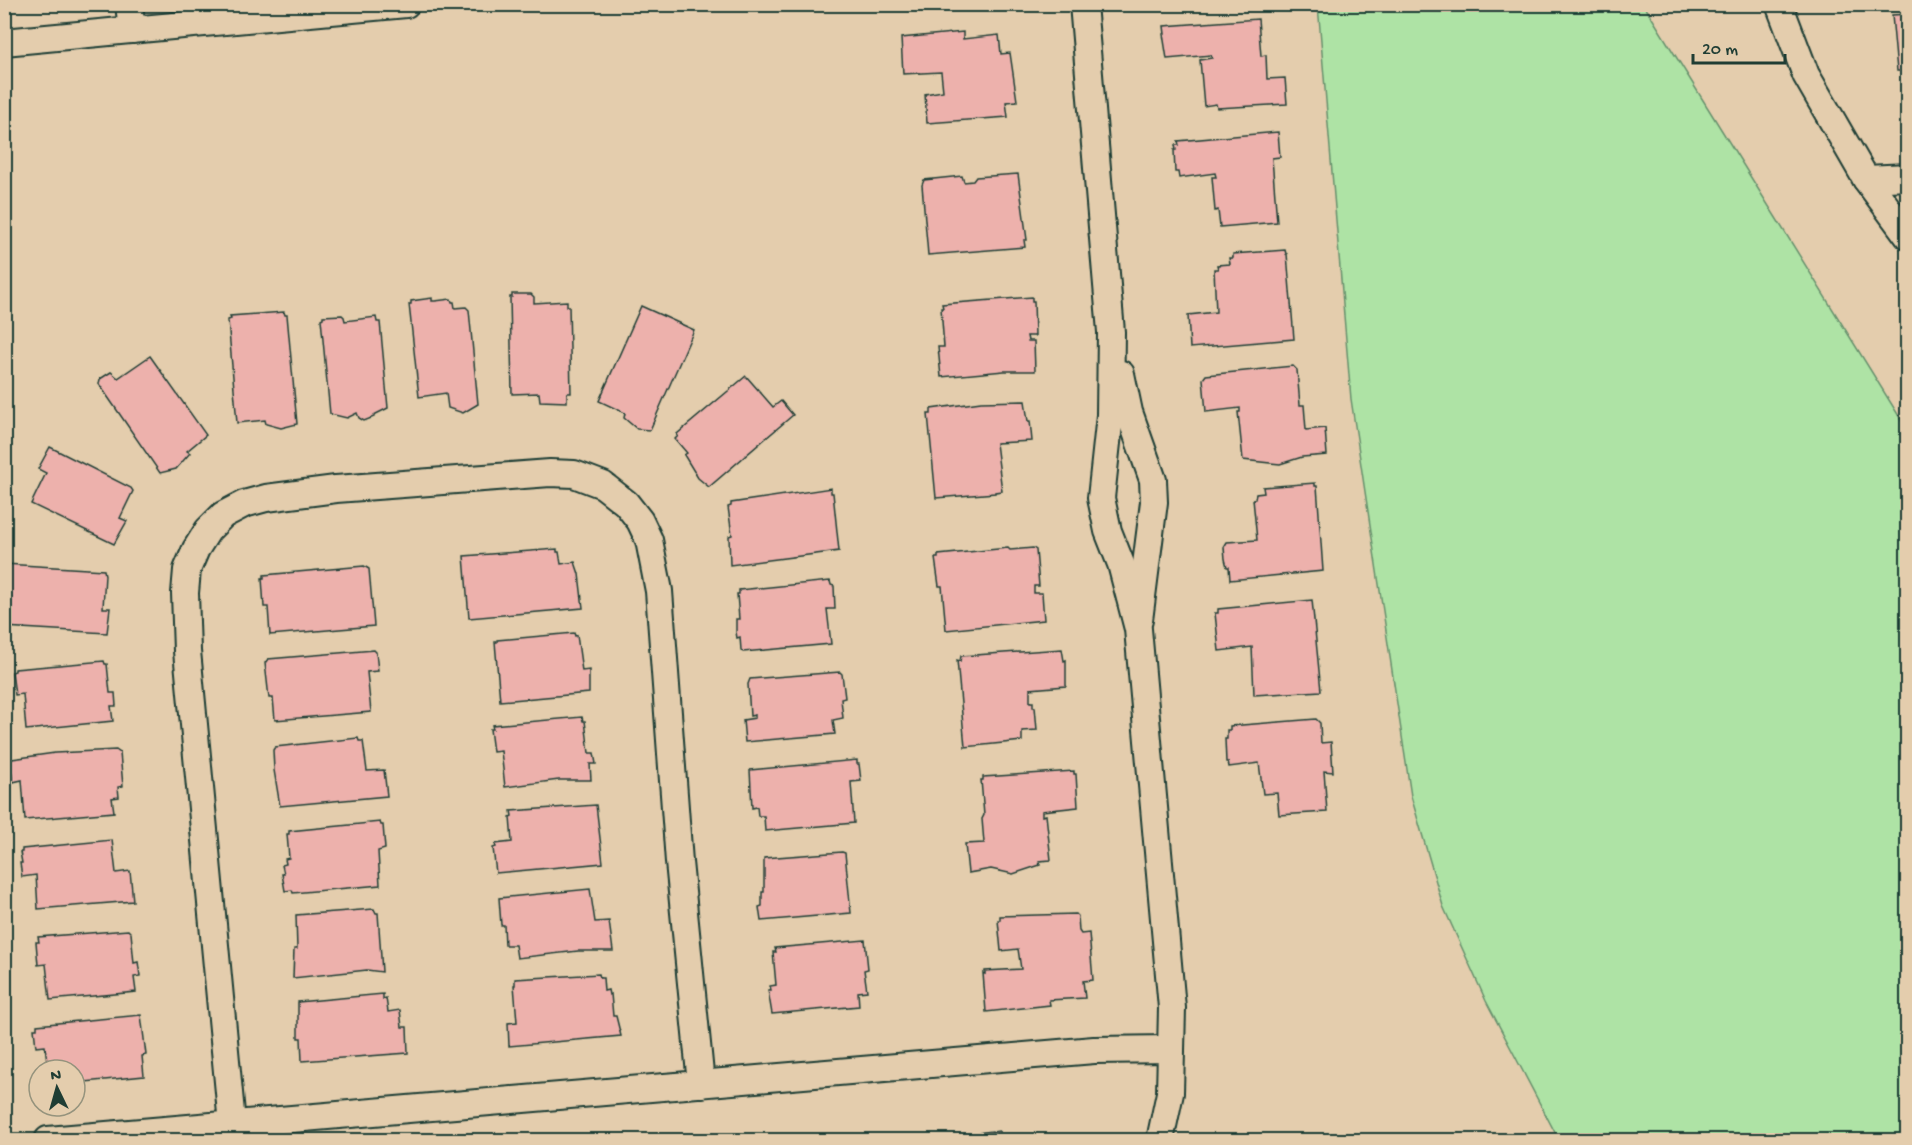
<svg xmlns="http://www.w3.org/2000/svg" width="1912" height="1145" font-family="'Gochi Hand',sans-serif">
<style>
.green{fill:#aee3a5;stroke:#66906c;stroke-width:1.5}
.building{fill:#edb1ac;stroke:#1f3d34;stroke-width:1.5}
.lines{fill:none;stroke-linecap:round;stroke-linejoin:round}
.street-casing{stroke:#1f3d34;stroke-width:30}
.street{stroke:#e4cdad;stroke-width:26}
</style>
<rect width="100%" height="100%" fill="#e4cdad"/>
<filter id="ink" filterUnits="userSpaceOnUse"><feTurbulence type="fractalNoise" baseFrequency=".0167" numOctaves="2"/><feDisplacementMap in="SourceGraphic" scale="12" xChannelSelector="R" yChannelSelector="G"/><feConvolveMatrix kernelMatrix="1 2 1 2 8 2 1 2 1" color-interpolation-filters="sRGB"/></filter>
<g filter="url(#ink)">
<polygon class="green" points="1318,5 1644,5 1907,429 1907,1140 1559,1140 1486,1001 1443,906 1411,796 1351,399"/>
<g class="building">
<polygon points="1908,14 1908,87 1904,87 1903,71 1897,71 1892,15"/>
<polygon points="1258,19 1261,56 1266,55 1267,79 1285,78 1287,104 1217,108 1216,104 1204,106 1200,60 1212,58 1211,55 1167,59 1163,34 1165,34 1164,26"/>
<polygon points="963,32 963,39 999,35 1001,54 1010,53 1017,101 1006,102 1008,117 927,123 925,94 943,91 941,72 903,74 901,38"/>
<polygon points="1278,132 1280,157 1272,158 1277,222 1220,227 1218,210 1215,211 1212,177 1216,177 1215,173 1179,178 1178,172 1175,172 1174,150 1176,150 1175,145 1179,145 1178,141"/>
<polygon points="1018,174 1027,240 1024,240 1025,247 928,255 922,185 924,180 962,176 964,182 973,181 976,177"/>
<polygon points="1285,250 1286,254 1287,254 1294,339 1190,348 1188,315 1216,312 1214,269 1218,269 1217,265 1230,264 1229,258 1233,258 1233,254"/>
<polygon points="512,294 531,294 534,297 534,303 567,301 567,306 569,306 571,393 567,393 567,402 540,401 539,393 512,394 510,297 512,297"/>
<polygon points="1032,297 1032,301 1034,301 1035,336 1027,336 1028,341 1034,341 1035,371 1004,371 941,377 938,347 944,347 941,308 943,308 942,304"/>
<polygon points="432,298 432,301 435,301 451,299 452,302 454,302 455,308 466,307 469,310 478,404 463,413 448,408 446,393 419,397 409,304 411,304 411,301"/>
<polygon points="641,306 694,330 650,430 637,429 624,418 625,413 599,401"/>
<polygon points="284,312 285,315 287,315 297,424 281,428 266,424 265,420 237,423 228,320 231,319 230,316"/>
<polygon points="342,315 344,317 345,321 376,317 377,322 380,322 388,408 374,415 374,417 364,421 359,418 357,413 347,418 330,414 321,319 323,318 323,316"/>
<polygon points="150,356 206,435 187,451 190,453 176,469 160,473 99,384 100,379 111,372 118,378"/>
<polygon points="1293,366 1297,370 1300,405 1304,405 1306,430 1325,428 1327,455 1302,457 1280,464 1243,460 1238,412 1240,412 1240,408 1206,412 1203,379 1206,375"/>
<polygon points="746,376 773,407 781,401 793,415 709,487 698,478 684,455 687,453 675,439 678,436 677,434"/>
<polygon points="1025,401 1028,421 1030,421 1032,441 996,443 1002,491 995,492 995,493 936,498 928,414 931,414 931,409 981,402"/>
<polygon points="50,447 131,488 133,491 120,518 127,521 114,544 31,504 46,473 38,469"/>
<polygon points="1315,483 1315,486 1317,486 1323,571 1230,580 1229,567 1227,567 1225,559 1224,547 1227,542 1257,540 1253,499 1255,499 1256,494 1264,493 1263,487"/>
<polygon points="831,488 831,493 833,493 839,551 730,565 729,536 732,535 728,507 731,506 731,503"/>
<polygon points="1008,548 1010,550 1033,548 1036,550 1039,586 1034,586 1034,593 1042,593 1044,620 946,630 942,586 939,586 935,558 938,558 938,555"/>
<polygon points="557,549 557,552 559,552 561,564 575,562 579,574 583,608 469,618 464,556"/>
<polygon points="4,564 104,570 105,575 103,608 110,608 107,633 4,627"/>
<polygon points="364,566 369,569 374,626 270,635 268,607 264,607 262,578 264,578 264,575"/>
<polygon points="830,581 831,585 834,586 835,609 827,609 831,644 743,652 741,650 740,637 737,638 736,632 736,619 739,619 737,594 739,594 739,590"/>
<polygon points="1312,600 1321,691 1254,695 1252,647 1219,651 1215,613 1218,613 1218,609"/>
<polygon points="574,633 575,636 577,635 582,671 589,670 589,693 500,701 495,642 497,642 497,640"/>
<polygon points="1062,649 1064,661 1066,660 1066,686 1030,689 1030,702 1033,702 1033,707 1035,707 1037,730 1022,731 1022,741 965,747 957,660 960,661 961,656"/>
<polygon points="374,650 376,652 378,671 367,672 371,712 275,720 273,698 269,698 265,663 268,659"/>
<polygon points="104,661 105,664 107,664 110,693 115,693 116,706 111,706 113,721 26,730 23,694 15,695 12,672 15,671 15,669"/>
<polygon points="840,672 842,674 845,698 841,699 843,718 833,720 835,734 745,742 743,720 755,718 755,715 750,716 748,684 750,679"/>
<polygon points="582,717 583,721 585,721 589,753 594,753 596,764 590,764 591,780 559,780 505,787 501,751 493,752 490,729 493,729 492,725"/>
<polygon points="1316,719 1320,723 1321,743 1331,742 1333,772 1324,771 1327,812 1279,815 1277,793 1263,794 1259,763 1229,767 1228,762 1226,762 1225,739 1227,739 1227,730 1230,730 1230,726"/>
<polygon points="358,738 359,741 363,741 367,771 384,770 387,796 280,806 274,770 273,750 275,747"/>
<polygon points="116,750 120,753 123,786 118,787 119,797 112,798 114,812 25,820 22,780 13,782 10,763 12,759 55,753"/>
<polygon points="857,760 857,764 859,764 861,781 851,782 854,823 765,831 764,816 758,816 757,807 752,808 750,770"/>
<polygon points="1074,771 1074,774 1076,774 1078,807 1042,811 1042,816 1046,815 1051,860 1039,861 1040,865 1013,874 991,869 968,873 965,844 984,843 982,819 984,815 981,780 983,780 983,777"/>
<polygon points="596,805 603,863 496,873 493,848 496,847 495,844 512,842 510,817 512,816 511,811"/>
<polygon points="380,822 381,825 383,825 385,849 378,851 380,885 293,893 292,890 285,891 282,874 284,874 282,865 286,864 285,859 289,858 287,834 289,834 289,831"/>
<polygon points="112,840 116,873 130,871 133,901 38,909 36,875 22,877 20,863 22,863 20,852 22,852 22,849"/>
<polygon points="842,852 845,853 851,913 761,921 759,907 762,906 762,892 764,892 764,858"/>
<polygon points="590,889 595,922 609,921 613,951 578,951 517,958 515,945 505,945 504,925 501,925 499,898"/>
<polygon points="374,909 376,913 378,913 382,972 367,970 293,978 294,949 297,949 296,915"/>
<polygon points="1076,914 1078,916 1079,931 1081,934 1089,933 1093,980 1083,981 1085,998 1049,1000 1050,1005 986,1012 983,973 985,974 985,971 1021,969 1018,949 1001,951 998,920 1000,920 1000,916"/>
<polygon points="128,930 131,933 134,963 138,962 140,976 134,977 136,992 50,1000 46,964 38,965 36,942 39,942 38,937"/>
<polygon points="865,940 868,969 864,970 867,991 858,992 859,1006 772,1014 768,990 771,990 770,986 776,985 773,952 776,952 775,948"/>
<polygon points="599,974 600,978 603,978 604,991 608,990 609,995 611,994 613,1016 616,1016 621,1036 509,1046 508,1023 517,1022 514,985 515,985 515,979"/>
<polygon points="383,994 383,999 386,998 388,1012 400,1010 402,1027 407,1027 408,1053 302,1061 301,1038 298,1038 298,1002"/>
<polygon points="141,1015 146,1055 142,1056 144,1076 75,1083 75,1070 48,1070 45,1046 36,1047 34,1029 37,1029 37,1025"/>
<polygon points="992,1131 992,1132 999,1131 1002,1140 967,1140 969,1134"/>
</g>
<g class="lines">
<g class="street-casing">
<g id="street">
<polyline points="129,4 132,30"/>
<polyline points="1083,4 1111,332 1110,415 1101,498 1108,531 1121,564 1138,629 1172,1008 1170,1093 1160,1140"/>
<polyline points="1779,4 1806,75 1866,179 1908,236"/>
<polyline points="4,42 406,4"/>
<polyline points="1866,179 1908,177"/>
<polyline points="1121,374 1129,412 1153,480 1154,502 1139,620"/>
<polyline points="232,1124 187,651 185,593 187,570 196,549 208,530 223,515 244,504 266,498 336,489 550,473 574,474 603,485 626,503 640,521 649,540 659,591 679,862 701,1084"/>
<polyline points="48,1140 1094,1050 1171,1049"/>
</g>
</g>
<use href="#street" class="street"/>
</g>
</g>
<rect width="1912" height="1145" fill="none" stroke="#e4cdad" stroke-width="24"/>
<rect x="12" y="12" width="1888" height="1121" fill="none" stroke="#1f3d34" stroke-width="2" filter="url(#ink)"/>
<g transform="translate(57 1088) rotate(355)"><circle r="28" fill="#e4cdad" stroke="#95937d" stroke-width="1.5"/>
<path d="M0-4.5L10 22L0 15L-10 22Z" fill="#1f3d34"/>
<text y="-9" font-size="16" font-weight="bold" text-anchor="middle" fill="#1f3d34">N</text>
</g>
<path d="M1693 54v9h92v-9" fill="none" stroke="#1f3d34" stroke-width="3"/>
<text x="1702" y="54" font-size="18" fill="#1f3d34" stroke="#e4cdad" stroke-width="4.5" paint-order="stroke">20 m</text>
</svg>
